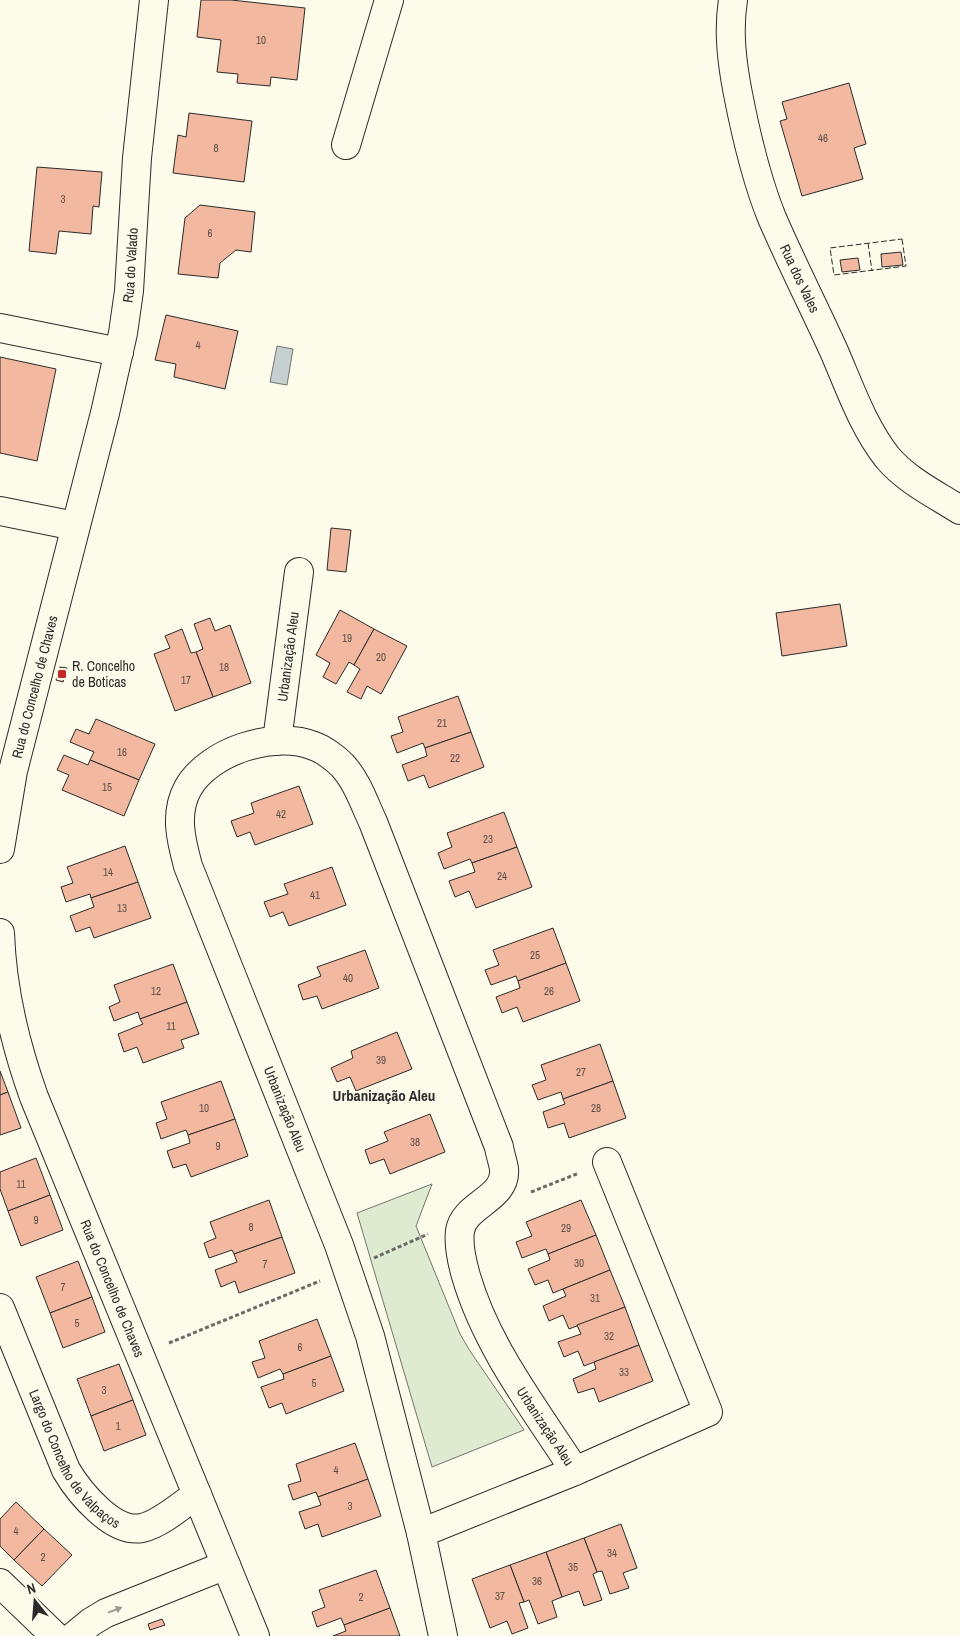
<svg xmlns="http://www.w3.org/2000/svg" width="960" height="1636" font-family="'Archivo Narrow',sans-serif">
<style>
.green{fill:#deebd1;stroke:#74746e}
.water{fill:#c7d0d0;stroke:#74746e}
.building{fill:#f2b8a0;stroke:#2b2b2b}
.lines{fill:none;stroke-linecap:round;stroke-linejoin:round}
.minor-casing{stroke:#2b2b2b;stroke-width:30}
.path{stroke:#6a6964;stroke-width:3;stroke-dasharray:4 2.5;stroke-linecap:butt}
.minor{stroke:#fdfbea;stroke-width:28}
.fence{stroke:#2b2b2b;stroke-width:1;stroke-dasharray:6 2.5;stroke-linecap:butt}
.oneway{fill:#9e9d94}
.poi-dot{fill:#c62828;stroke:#fdfbea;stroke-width:2}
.labels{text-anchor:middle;stroke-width:4;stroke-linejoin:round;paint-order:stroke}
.number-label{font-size:11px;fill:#5d4e48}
.street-label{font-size:14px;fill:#2b2b2b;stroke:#fdfbea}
.poi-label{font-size:14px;fill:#2b2b2b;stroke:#fdfbea;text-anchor:start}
.neighbourhood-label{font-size:15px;font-weight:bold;fill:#2b2b2b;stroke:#fdfbea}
</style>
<rect width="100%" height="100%" fill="#fdfbea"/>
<polygon class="green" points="432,1184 416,1226 460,1334 470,1351 524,1430 432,1467 357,1213"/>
<polygon class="water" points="277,346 293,349 287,385 270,382"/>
<g class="building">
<polygon points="201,0 231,0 305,8 297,80 271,77 270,86 237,83 238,74 217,72 221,40 197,37"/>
<polygon points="849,83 866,144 854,148 863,179 802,196 780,121 787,119 782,102"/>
<polygon points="189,113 252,121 244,182 173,173 178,135 186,137"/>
<polygon points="37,167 102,172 99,207 93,206 91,234 59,231 56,254 29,251"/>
<polygon points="200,205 255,212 251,252 236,250 220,263 218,278 178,274 185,218"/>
<polygon points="901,252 903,265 882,267 881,254"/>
<polygon points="858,258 860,270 842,272 840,260"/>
<polygon points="166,315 238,331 225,389 174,377 176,364 155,360"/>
<polygon points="0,357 56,369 37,461 0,453"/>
<polygon points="331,528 351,530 346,572 327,570"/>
<polygon points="840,604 847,646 782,656 776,613"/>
<polygon points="340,610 374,629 354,665 349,662 336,684 323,677 330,663 316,655"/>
<polygon points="210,618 215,631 230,625 251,683 213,697 196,652 203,649 194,624"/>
<polygon points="182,629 191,653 196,652 213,697 175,711 154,654 170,648 165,636"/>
<polygon points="374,629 407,646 381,694 367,686 361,699 347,692 360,669 354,665"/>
<polygon points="60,667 67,668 63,682 56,680"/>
<polygon points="458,696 471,732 425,748 423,743 397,753 391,736 403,732 398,717"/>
<polygon points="96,719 155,744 139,780 90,760 94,752 70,742 76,729 89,734"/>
<polygon points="471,732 484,767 429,788 424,775 408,781 402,765 427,756 425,748"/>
<polygon points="64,755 88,765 90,760 139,780 124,816 62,790 69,775 57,770"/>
<polygon points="299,786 313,824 255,845 250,832 237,837 231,821 254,813 251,803"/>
<polygon points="504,812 517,847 472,863 470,859 444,869 438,853 452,847 447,833"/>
<polygon points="125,846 138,882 91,898 90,894 66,902 61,887 73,883 67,867"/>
<polygon points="517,847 532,887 476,908 469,891 455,897 449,881 475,872 472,863"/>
<polygon points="332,867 346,905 289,926 283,912 270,917 264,902 288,894 284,884"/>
<polygon points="138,882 151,918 94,938 90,927 76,932 70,916 94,907 91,898"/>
<polygon points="553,928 566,963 518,981 516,976 491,985 485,970 499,965 493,950"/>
<polygon points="365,950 379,988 322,1009 317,996 303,1000 298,985 321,976 317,967"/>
<polygon points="566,963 580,1001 523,1022 517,1007 502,1013 496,997 520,988 518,981"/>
<polygon points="173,964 187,1002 140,1019 138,1012 114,1021 109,1007 120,1002 114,985"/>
<polygon points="187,1002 199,1034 181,1040 184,1048 143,1063 137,1047 124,1052 118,1034 143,1024 140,1019"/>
<polygon points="397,1032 412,1069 356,1091 350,1077 337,1082 331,1068 353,1058 351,1051"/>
<polygon points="600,1044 613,1081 563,1099 561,1092 538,1100 532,1085 546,1080 541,1065"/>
<polygon points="0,1071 8,1092 0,1095"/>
<polygon points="221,1081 235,1119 188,1135 186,1130 161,1139 156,1123 167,1119 161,1102"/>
<polygon points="613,1081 626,1118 569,1138 564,1123 548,1128 543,1112 565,1104 563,1099"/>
<polygon points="8,1092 21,1128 0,1135 0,1095"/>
<polygon points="430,1114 445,1152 390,1174 384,1159 370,1164 365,1150 388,1141 384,1132"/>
<polygon points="235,1119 248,1156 191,1177 186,1164 173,1168 167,1151 190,1143 188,1135"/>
<polygon points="36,1158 50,1195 8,1211 0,1189 0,1172"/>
<polygon points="50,1195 63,1230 21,1246 8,1211"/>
<polygon points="269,1200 282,1237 234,1254 232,1250 209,1258 204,1243 216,1238 210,1222"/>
<polygon points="581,1200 596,1235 548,1254 546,1249 522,1258 516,1242 532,1236 526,1222"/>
<polygon points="596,1235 610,1270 553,1293 548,1280 535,1285 528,1269 550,1260 548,1254"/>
<polygon points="282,1237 295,1273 239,1293 235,1281 221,1287 215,1270 237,1262 234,1254"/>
<polygon points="78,1261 92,1297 50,1313 36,1277"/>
<polygon points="610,1270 625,1307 569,1329 563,1315 549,1321 543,1306 566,1296 563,1289"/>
<polygon points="92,1297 105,1332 63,1348 50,1313"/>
<polygon points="625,1307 639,1345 584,1366 578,1351 564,1357 558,1342 581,1334 577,1325"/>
<polygon points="317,1319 331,1356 283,1374 280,1369 258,1378 252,1362 265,1358 259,1341"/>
<polygon points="639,1345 653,1381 599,1402 594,1388 578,1393 573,1379 596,1369 594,1362"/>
<polygon points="331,1356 344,1391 286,1414 282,1403 269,1408 261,1387 284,1379 283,1374"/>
<polygon points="119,1364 133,1400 91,1416 77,1379"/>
<polygon points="133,1400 146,1435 104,1451 91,1416"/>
<polygon points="355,1443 368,1479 318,1497 316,1492 293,1500 288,1485 301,1481 296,1464"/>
<polygon points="368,1479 381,1516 322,1537 318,1524 305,1529 299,1512 321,1505 318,1497"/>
<polygon points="16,1502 44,1529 14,1560 0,1546 0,1519"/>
<polygon points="621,1524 637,1568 623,1573 629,1588 610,1594 602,1571 597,1572 584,1538"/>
<polygon points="44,1529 72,1555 42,1586 14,1560"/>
<polygon points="584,1538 597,1572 593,1574 602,1600 584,1606 579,1591 562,1597 546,1552"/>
<polygon points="546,1552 562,1597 552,1601 557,1617 538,1624 529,1600 524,1602 510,1565"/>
<polygon points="510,1565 524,1602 519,1603 528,1628 512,1634 507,1621 490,1628 472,1579"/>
<polygon points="376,1570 390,1608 344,1625 341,1618 317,1627 312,1612 325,1607 319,1590"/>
<polygon points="390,1608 400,1636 333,1636 346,1631 344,1625"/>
<polygon points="162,1619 165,1625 150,1630 148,1624"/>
</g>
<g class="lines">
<g class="minor-casing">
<g id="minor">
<path id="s1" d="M 733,0 C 728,32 732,63 738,94 C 746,135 756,179 772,218 C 791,262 813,305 833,349 C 849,385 862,425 887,457 C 906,480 935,494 960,510"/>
<polyline points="346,145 389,0"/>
<polyline points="0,328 119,352"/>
<polyline points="0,511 75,526"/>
<path id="s2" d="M 277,741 L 299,572"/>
<path id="s3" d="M 0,849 L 13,771 L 105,413 L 123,333 L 129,291 L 137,158 L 154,0"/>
<path id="s4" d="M 0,933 C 2,990 15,1044 34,1097 L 255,1636"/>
<path id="s5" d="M 0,1308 L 66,1470 C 79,1492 113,1534 142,1528 C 160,1524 182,1505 197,1494"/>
<polyline points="421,1533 575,1471 708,1412 607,1162"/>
<polyline points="0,1583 55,1636"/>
<polyline points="74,1636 91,1622 106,1613 226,1565"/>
<path id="s6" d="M 443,1636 L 421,1533 L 370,1336 L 339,1245 L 188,866 C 181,840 174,813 188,788 C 209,751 274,730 314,746 C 323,749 335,758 342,765 C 357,781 364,803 373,822 L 499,1147 C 500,1154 503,1162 504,1169 C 507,1199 464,1204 460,1231 C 458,1246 462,1262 466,1276 C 487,1348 535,1409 575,1471"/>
</g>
</g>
<g class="path">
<polyline points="531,1192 579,1173"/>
<polyline points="374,1258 428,1234"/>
<polyline points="169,1343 320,1281"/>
</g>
<use href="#minor" class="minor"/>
<g class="fence">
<polygon points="902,239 906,266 834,275 830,248"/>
<polyline points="868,243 872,271"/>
</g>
</g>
<defs><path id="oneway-solid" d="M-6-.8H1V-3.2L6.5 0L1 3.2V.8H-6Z" transform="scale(1.25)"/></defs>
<use class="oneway" href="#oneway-solid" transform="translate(115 1610) rotate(-21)"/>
<rect class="poi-dot" x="57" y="669" width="10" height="10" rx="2.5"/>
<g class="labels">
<g class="number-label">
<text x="261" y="44">10</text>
<text x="823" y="142">46</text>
<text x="216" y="152">8</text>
<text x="63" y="203">3</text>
<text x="210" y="237">6</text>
<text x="198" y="349">4</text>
<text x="347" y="642">19</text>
<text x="381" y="661">20</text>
<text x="224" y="671">18</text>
<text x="186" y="684">17</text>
<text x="442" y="727">21</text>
<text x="122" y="756">16</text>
<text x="455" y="762">22</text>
<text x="107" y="791">15</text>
<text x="281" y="818">42</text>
<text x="488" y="843">23</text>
<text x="108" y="876">14</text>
<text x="502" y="880">24</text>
<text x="315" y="899">41</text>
<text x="122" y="912">13</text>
<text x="535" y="959">25</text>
<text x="348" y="982">40</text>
<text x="156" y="995">12</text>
<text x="549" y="995">26</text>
<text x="171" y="1030">11</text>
<text x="381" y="1064">39</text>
<text x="581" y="1076">27</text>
<text x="204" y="1112">10</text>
<text x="596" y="1112">28</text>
<text x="415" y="1146">38</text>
<text x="218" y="1150">9</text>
<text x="21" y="1188">11</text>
<text x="36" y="1224">9</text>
<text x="251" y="1231">8</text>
<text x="566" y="1232">29</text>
<text x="579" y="1267">30</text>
<text x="265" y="1268">7</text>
<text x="63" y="1291">7</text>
<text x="595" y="1302">31</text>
<text x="77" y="1327">5</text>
<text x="609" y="1340">32</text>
<text x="300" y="1351">6</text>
<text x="624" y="1376">33</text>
<text x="314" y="1387">5</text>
<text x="104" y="1394">3</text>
<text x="118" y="1430">1</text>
<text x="336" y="1474">4</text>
<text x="350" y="1510">3</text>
<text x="16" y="1535">4</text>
<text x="612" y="1557">34</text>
<text x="43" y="1561">2</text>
<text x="573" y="1571">35</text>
<text x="537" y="1585">36</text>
<text x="500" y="1600">37</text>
<text x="361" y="1601">2</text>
</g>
<g class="street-label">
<text dy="5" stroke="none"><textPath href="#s3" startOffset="599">Rua do Valado</textPath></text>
<text dy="5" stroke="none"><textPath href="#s1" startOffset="290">Rua dos Vales</textPath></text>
<text dy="5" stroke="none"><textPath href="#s2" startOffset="85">Urbanização Aleu</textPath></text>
<text dy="5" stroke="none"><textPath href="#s3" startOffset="166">Rua do Concelho de Chaves</textPath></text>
<text transform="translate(285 1109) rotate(68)" y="5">Urbanização Aleu</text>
<text dy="5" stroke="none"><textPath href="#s4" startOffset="375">Rua do Concelho de Chaves</textPath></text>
<text dy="5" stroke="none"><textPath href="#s6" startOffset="1801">Urbanização Aleu</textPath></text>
<text dy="5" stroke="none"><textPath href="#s5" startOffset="170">Largo do Concelho de Valpaços</textPath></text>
</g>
<g class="poi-label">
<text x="72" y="671">R. Concelho<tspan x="72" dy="16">de Boticas</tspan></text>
</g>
<g class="neighbourhood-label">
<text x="384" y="1101">Urbanização Aleu</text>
</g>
</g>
<g transform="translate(35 1601) rotate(343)" stroke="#fdfbea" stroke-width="4" paint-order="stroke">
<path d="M0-4L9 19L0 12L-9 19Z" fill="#2b2b2b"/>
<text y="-8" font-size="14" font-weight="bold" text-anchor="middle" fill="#2b2b2b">N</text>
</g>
</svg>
